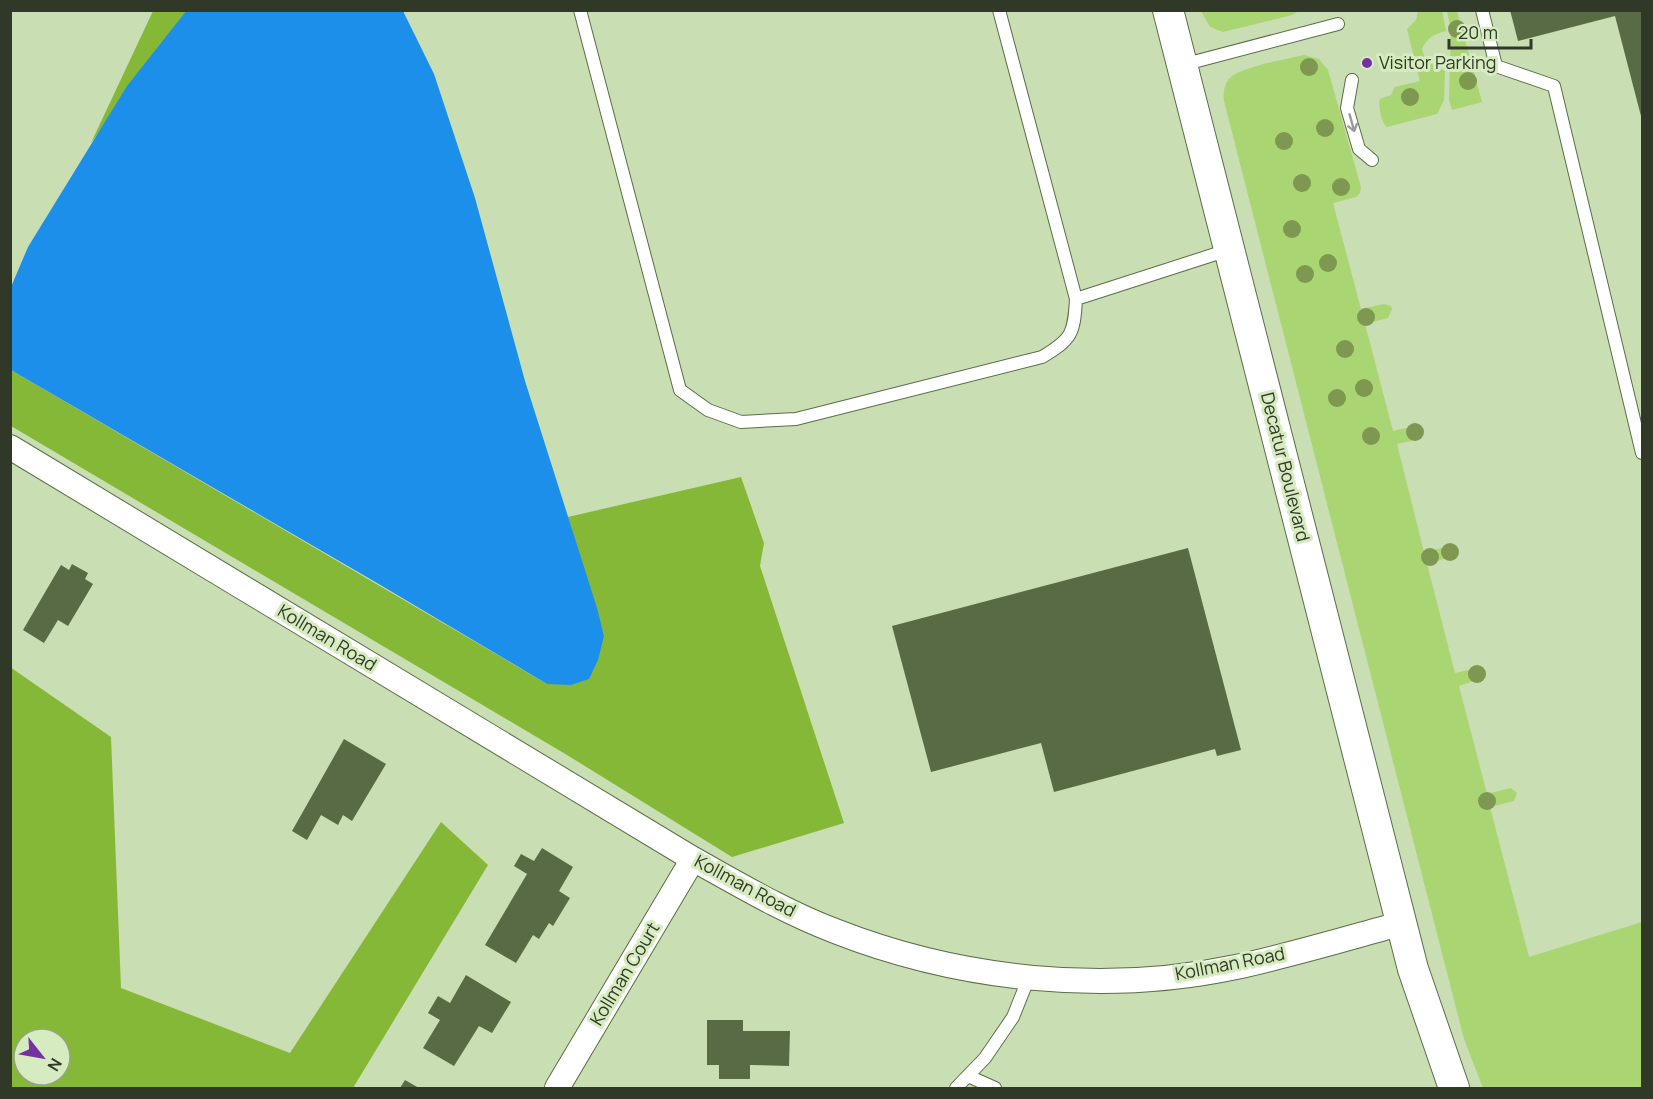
<svg xmlns="http://www.w3.org/2000/svg" width="1653" height="1099" font-family="Manrope,sans-serif">
<style>
.green{fill:#a9d572}
.forest{fill:#86b838;fill-rule:evenodd}
.water{fill:#1b8fe9}
.building{fill:#596b44}
.lines{fill:none;stroke-linecap:round;stroke-linejoin:round}
.service-casing{stroke:#5b6e46;stroke-width:14}
.minor-casing{stroke:#5b6e46;stroke-width:26}
.tertiary-casing{stroke:#5b6e46;stroke-width:32}
.service{stroke:#fff;stroke-width:12}
.minor{stroke:#fff;stroke-width:24}
.tertiary{stroke:#fff;stroke-width:30}
.tree{fill:#7e9851}
.oneway{stroke:#989c93}
.poi-dot{fill:#7530a3;stroke:#d6ebbf;stroke-width:2}
.labels{text-anchor:middle;stroke-width:6;stroke-linejoin:round;paint-order:stroke}
.poi-label{font-size:18px;fill:#303927;stroke:#d6ebbf;text-anchor:start}
.street-label{font-size:18px;fill:#303927;stroke:#d6ebbf}
</style>
<rect width="100%" height="100%" fill="#c9deb2"/>
<g class="green">
<polygon points="1201,11 1201,10 1299,11 1292,15 1223,32 1210,27"/>
<path d="M 1418,11 L 1442,11 L 1446,31 C 1434,34 1427,38 1422,49 L 1426,61 L 1445,71 L 1444,100 L 1437,114 L 1387,127 C 1381,122 1378,106 1380,99 L 1391,95 L 1395,87 L 1420,81 L 1407,29 L 1416,20 Z"/>
<polygon points="1447,11 1457,11 1482,102 1452,110 1449,100 1451,29"/>
<path d="M 1304,55 L 1319,59 L 1328,70 L 1361,187 L 1360,193 L 1356,197 L 1333,203 L 1361,309 L 1384,304 L 1391,306 L 1392,309 L 1388,318 L 1365,324 L 1393,431 L 1415,426 L 1421,428 C 1424,442 1406,441 1397,444 L 1424,552 L 1447,547 L 1454,548 L 1456,550 L 1453,556 L 1427,564 L 1455,673 L 1477,668 L 1483,669 L 1485,672 L 1483,678 L 1459,686 L 1487,794 L 1511,788 L 1517,793 L 1514,801 L 1490,807 L 1529,957 L 1642,922 L 1642,1088 L 1483,1088 L 1464,1039 L 1224,101 C 1223,93 1224,84 1230,78 C 1241,67 1287,59 1304,55 Z"/>
</g>
<g class="forest">
<polygon points="153,11 187,11 91,143"/>
<polygon points="11,370 547,684 604,636 568,517 741,477 764,543 760,566 844,823 732,857 567,755 11,426"/>
<path d="M 10,667 L 111,737 L 121,988 L 290,1053 L 441,822 L 488,865 L 353,1088 L 11,1088 ZM 24,1039 L 60,1039 L 60,1075 L 24,1075 Z"/>
</g>
<polygon class="water" points="187,10 403,11 434,74 475,198 525,381 597,608 604,636 598,660 589,679 571,685 547,684 377,583 11,370 11,287 28,247 127,86"/>
<g class="building">
<polygon points="1510,10 1642,10 1642,120 1615,16 1518,41"/>
<polygon points="1188,548 1241,750 1217,756 1215,749 1054,792 1041,743 931,772 892,626"/>
<polygon points="72,564 88,573 85,579 93,584 68,626 58,620 44,643 23,630 61,565 69,570"/>
<polygon points="344,739 386,764 352,821 343,815 338,825 321,815 307,840 292,831"/>
<polygon points="542,848 573,867 559,891 570,898 553,926 549,923 539,939 533,935 516,963 485,945 527,874 514,866 521,854 534,861"/>
<polygon points="466,975 511,1002 492,1033 479,1026 454,1066 423,1048 440,1020 428,1013 438,996 450,1003"/>
<polygon points="707,1020 743,1020 743,1031 790,1031 789,1066 750,1065 750,1079 719,1079 719,1065 707,1065"/>
<polygon points="405,1080 419,1088 400,1088"/>
</g>
<g class="lines">
<g class="service-casing">
<g id="service">
<path d="M 580,10 L 680,390 L 708,410 L 741,422 L 796,419 L 1042,357 C 1072,339 1074,334 1076,299 L 1228,250"/>
<polyline points="999,10 1076,299"/>
<polyline points="1482,10 1496,66 1554,86 1642,453"/>
<polyline points="1182,65 1338,24"/>
<polyline points="1352,80 1347,108 1359,149 1372,160"/>
<polyline points="968,1076 995,1088"/>
<polyline points="956,1088 985,1058 1013,1017 1029,977"/>
</g>
</g>
<g class="minor-casing">
<g id="minor">
<path d="M 10,447 L 693,859 C 740,885 785,912 835,931 C 960,980 1104,995 1236,967 C 1292,955 1348,938 1403,923"/>
<polyline points="557,1088 693,859"/>
</g>
</g>
<g class="tertiary-casing">
<polyline id="tertiary" points="1168,10 1413,969 1454,1088"/>
</g>
<use href="#service" class="service"/>
<use href="#minor" class="minor"/>
<use href="#tertiary" class="tertiary"/>
</g>
<g class="tree">
<circle cx="1457" cy="29" r="9"/>
<circle cx="1309" cy="67" r="9"/>
<circle cx="1468" cy="81" r="9"/>
<circle cx="1410" cy="97" r="9"/>
<circle cx="1325" cy="128" r="9"/>
<circle cx="1284" cy="141" r="9"/>
<circle cx="1302" cy="183" r="9"/>
<circle cx="1341" cy="187" r="9"/>
<circle cx="1292" cy="229" r="9"/>
<circle cx="1328" cy="263" r="9"/>
<circle cx="1305" cy="274" r="9"/>
<circle cx="1366" cy="317" r="9"/>
<circle cx="1345" cy="349" r="9"/>
<circle cx="1364" cy="388" r="9"/>
<circle cx="1337" cy="398" r="9"/>
<circle cx="1415" cy="432" r="9"/>
<circle cx="1371" cy="436" r="9"/>
<circle cx="1450" cy="552" r="9"/>
<circle cx="1430" cy="557" r="9"/>
<circle cx="1477" cy="674" r="9"/>
<circle cx="1487" cy="801" r="9"/>
</g>
<defs><path id="oneway-shaft" d="M-6 0H5M1.5-3L5.5 0L1.5 3" fill="none" stroke-width="1.6" stroke-linecap="round" stroke-linejoin="round" transform="scale(1.5)"/></defs>
<use class="oneway" href="#oneway-shaft" transform="translate(1352 123) rotate(74)"/>
<circle class="poi-dot" cx="1367" cy="63" r="6"/>
<g class="labels">
<g class="poi-label">
<text x="1379" y="69">Visitor Parking</text>
</g>
<g class="street-label">
<text transform="translate(1285 467) rotate(76)" y="6">Decatur Boulevard</text>
<text transform="translate(327 638) rotate(31)" y="6">Kollman Road</text>
<text transform="translate(745 886) rotate(28)" y="6">Kollman Road</text>
<text transform="translate(1230 964) rotate(-11)" y="6">Kollman Road</text>
<text transform="translate(625 974) rotate(-59)" y="6">Kollman Court</text>
</g>
</g>
<rect width="1653" height="1099" fill="none" stroke="#303927" stroke-width="24"/>
<g transform="translate(42 1057) rotate(121)"><circle r="28" fill="#d6ebbf" stroke="#94a482" stroke-width="1.5"/>
<path d="M0-4.5L10 22L0 15L-10 22Z" fill="#7530a3"/>
<text y="-9" font-size="16" font-weight="bold" text-anchor="middle" fill="#303927">N</text>
</g>
<path d="M1449 39v9h82v-9" fill="none" stroke="#303927" stroke-width="3"/>
<text x="1458" y="39" font-size="18" fill="#303927" stroke="#d6ebbf" stroke-width="4.5" paint-order="stroke">20 m</text>
</svg>
